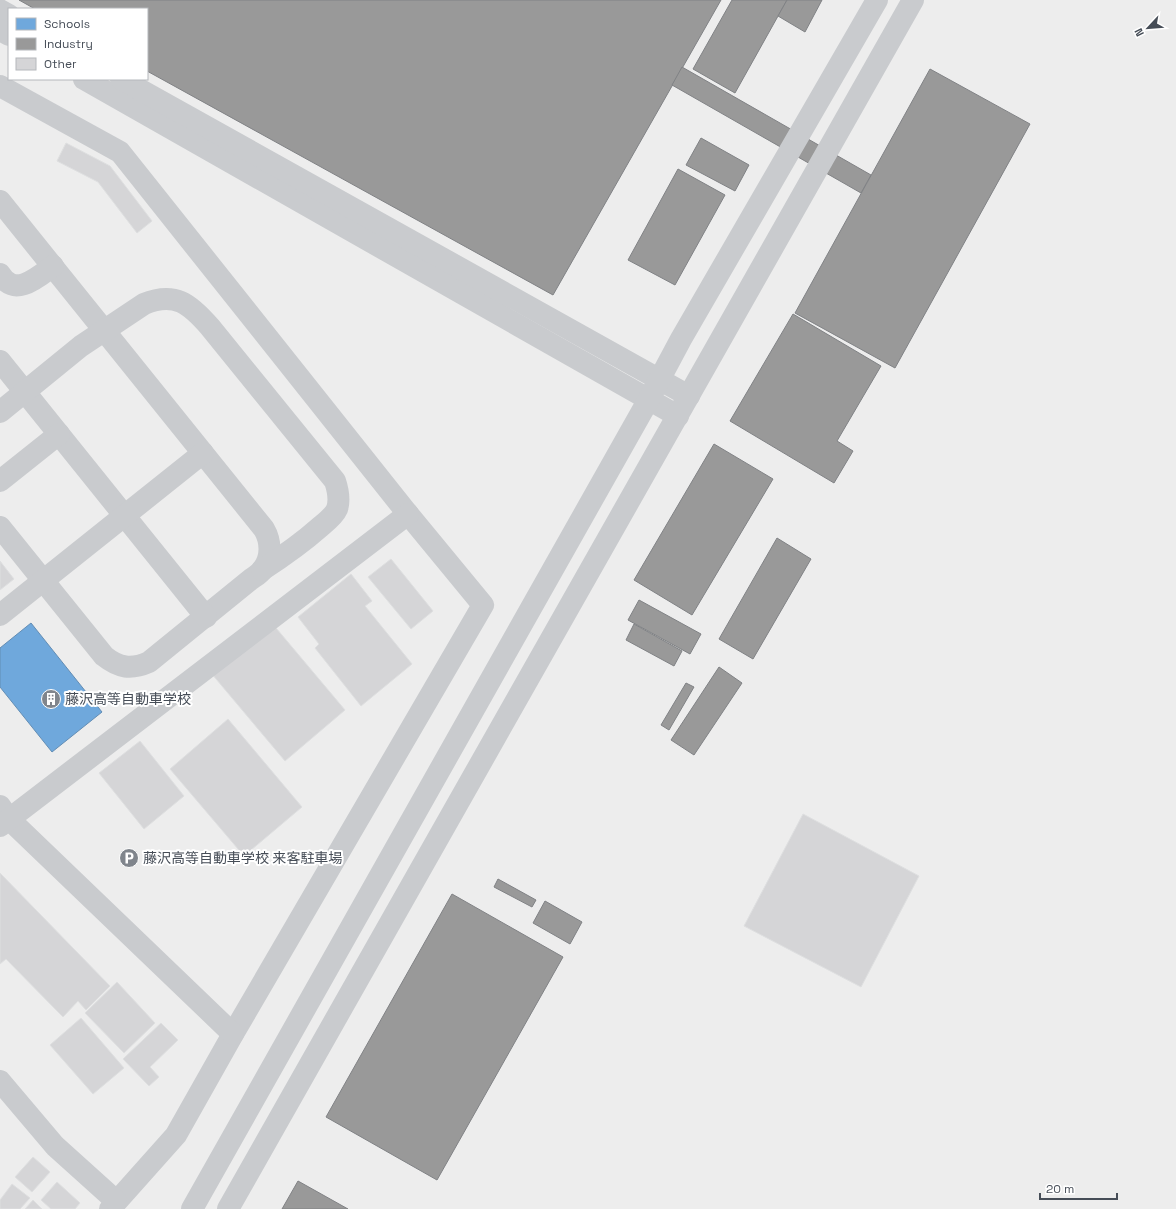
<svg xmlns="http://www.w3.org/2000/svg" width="1176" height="1209" font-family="'Space Grotesk','Noto Sans JP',sans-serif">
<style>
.schools{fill:#6fa8dc;stroke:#638db4}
.industry{fill:#999;stroke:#808285}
.building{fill:#d5d5d7;stroke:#dedfe0}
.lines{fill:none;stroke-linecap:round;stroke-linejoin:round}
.minor{stroke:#c9cbce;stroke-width:22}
.labels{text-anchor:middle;stroke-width:4;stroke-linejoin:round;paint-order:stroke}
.poi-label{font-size:14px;fill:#464d57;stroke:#fff;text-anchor:start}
</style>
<rect width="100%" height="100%" fill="#ededed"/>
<polygon class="schools" points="31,623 102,712 52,752 0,687 0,648"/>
<g class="industry">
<polygon points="19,0 721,0 553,295 147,71 147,9 35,9"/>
<polygon points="732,0 787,0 735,93 693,69"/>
<polygon points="787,0 822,0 805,32 778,16"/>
<polygon points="682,67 871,175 861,193 672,85"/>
<polygon points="930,69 1030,124 895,368 795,313"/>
<polygon points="701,138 749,165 735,191 686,165"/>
<polygon points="678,169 725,195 675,285 628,260"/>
<polygon points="793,314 881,366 837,441 853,451 834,483 730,421"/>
<polygon points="714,444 773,479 692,615 634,580"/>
<polygon points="777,538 811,559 753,659 719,639"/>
<polygon points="639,600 701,634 690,654 628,620"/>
<polygon points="634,624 682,651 674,666 626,640"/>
<polygon points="719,667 742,683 694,755 671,740"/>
<polygon points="686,683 694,687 669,730 661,725"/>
<polygon points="498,879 536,900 532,907 494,887"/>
<polygon points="452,894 563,957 437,1180 326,1117"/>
<polygon points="545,901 582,922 570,944 533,923"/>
<polygon points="298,1181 348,1209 282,1209"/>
</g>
<g class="building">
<polygon points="66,143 110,166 152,221 137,233 98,182 57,161"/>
<polygon points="391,559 433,611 411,629 368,577"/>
<polygon points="0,561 14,579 0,590"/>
<polygon points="351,574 372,601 365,606 412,664 361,706 315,648 319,644 298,617"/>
<polygon points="271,622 345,710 285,761 211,673"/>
<polygon points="228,719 302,807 244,856 170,769"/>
<polygon points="140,741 184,796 144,829 99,773"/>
<polygon points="803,814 919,876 861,987 744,926"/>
<polygon points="0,873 110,986 86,1010 78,1001 63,1017 6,959 0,964"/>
<polygon points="117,982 155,1023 124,1053 85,1013"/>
<polygon points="81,1018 124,1068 93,1094 50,1045"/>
<polygon points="161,1023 178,1040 150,1067 159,1077 149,1086 123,1059"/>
<polygon points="33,1157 50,1172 32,1192 15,1177"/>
<polygon points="57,1182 80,1203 75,1209 51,1209 41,1200"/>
<polygon points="12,1184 30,1198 20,1209 0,1209 0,1200"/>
<polygon points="33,1200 42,1209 25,1209"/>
</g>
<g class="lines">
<g class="minor">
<polyline points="0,10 9,15"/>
<polyline points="0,30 9,35"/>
<polyline points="84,79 678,416"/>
<polyline points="121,79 689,396"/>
<polyline points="0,86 120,152 408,514 483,605 233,1034 176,1135 110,1209"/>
<path d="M 0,201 L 264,529 C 271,541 272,557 263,569 C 260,574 254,577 250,580 L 149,662 C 131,670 119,668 104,656 L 0,527"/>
<path d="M 0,274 C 15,298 37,278 53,266"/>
<polyline points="0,361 206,617"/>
<path d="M 0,412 L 81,346 L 144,304 C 175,291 190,304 210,327 L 335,481 C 338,490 340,500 337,509 C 334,516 326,522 320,527 C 302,543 282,557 262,570"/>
<polyline points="0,481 59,434"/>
<polyline points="0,615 203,453"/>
<polyline points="0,806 9,819 233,1034"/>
<polyline points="0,826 408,514"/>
<polyline points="0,1081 55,1146 116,1201"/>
<polyline points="192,1209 649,399 681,339 877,0"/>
<polyline points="228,1209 913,0"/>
</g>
</g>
<defs>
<g id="building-disc" transform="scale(1)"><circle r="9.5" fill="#80858c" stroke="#fff"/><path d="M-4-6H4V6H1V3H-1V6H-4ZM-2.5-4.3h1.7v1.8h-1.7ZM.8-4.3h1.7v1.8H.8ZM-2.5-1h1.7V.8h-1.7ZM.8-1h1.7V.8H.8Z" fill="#fff"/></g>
<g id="parking-disc" transform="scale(1)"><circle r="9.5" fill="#80858c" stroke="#fff"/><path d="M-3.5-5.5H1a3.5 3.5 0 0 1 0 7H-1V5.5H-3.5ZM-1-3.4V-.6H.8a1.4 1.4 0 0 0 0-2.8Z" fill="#fff"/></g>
</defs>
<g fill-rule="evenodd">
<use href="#building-disc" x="51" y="699"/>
<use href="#parking-disc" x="129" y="858"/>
</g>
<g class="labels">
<g class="poi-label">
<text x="65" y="704">藤沢高等自動車学校</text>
<text x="143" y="863">藤沢高等自動車学校 来客駐車場</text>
</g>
</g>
<rect x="8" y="8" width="140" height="72" fill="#ffffff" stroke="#b5b8bc"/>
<rect x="16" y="18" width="20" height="12" fill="#6fa8dc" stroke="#b5b8bc"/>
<text x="44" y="28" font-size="12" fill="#464d57">Schools</text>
<rect x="16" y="38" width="20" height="12" fill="#999999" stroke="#b5b8bc"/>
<text x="44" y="48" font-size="12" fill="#464d57">Industry</text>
<rect x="16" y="58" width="20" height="12" fill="#d5d5d7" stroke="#b5b8bc"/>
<text x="44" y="68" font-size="12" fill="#464d57">Other</text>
<g transform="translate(1148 28) rotate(244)" stroke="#ffffff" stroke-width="3" paint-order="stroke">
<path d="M0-3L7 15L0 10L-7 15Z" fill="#464d57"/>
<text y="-6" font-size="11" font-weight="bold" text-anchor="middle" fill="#464d57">N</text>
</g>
<path d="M1040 1193v6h77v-6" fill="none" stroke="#464d57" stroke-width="2"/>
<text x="1046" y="1193" font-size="12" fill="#464d57" stroke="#ffffff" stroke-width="3" paint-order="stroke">20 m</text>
</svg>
